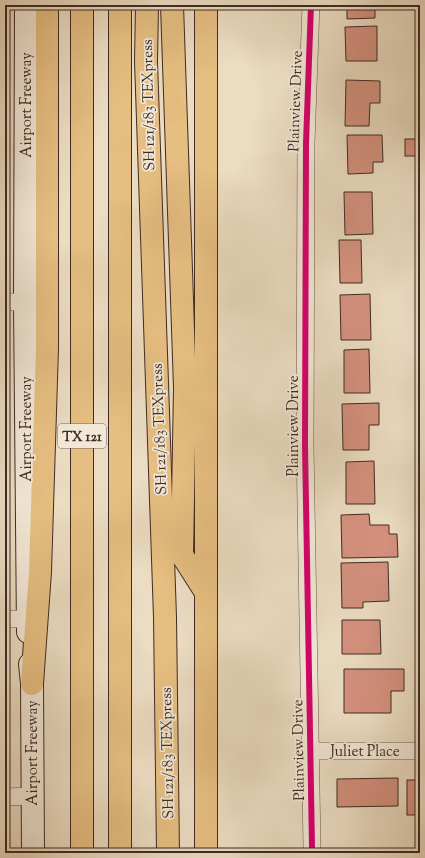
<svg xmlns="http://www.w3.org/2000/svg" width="425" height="858" font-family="'Sorts Mill Goudy',serif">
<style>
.building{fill:#d4917e;stroke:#3f2b23}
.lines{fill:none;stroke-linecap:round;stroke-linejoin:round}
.street-casing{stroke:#6a574b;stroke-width:18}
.secondary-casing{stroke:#3f2b23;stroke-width:24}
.highway-casing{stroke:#3f2b23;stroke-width:24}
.street{stroke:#f2e8d7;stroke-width:17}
.secondary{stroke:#f2e8d7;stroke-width:22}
.highway{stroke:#e6be81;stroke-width:22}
.cycleway-casing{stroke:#f2e8d7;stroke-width:8}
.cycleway{stroke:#d6006c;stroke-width:6}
.labels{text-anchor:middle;stroke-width:3.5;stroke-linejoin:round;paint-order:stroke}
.shield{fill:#f2e8d7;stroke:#756459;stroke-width:1}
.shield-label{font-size:14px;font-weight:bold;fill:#3f2b23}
.street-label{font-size:15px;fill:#3f2b23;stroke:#f2e8d7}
</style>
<rect width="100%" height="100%" fill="#ebdcc2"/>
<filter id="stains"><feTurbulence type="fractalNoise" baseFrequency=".005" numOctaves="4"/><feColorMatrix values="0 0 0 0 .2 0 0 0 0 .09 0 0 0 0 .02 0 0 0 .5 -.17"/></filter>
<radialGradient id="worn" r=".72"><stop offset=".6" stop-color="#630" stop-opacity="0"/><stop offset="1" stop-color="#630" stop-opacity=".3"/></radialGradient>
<g class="building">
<polygon points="347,5 375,5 375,18 347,19"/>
<polygon points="377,26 377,61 346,61 345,27"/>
<polygon points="346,80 380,81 380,103 370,103 369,126 345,126"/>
<polygon points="347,135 382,135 383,162 373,162 373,173 348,174"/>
<rect x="405" y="139" width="15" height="17"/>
<polygon points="344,192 372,192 373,234 345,235"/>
<polygon points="339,240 361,240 362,283 340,283"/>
<polygon points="370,294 371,340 341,340 340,295"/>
<polygon points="369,349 370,393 344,393 344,350"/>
<polygon points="379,403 379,425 369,425 369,450 343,450 342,404"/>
<polygon points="374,461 375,504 346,504 346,462"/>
<polygon points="369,514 370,525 389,525 389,534 397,534 398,557 342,558 341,515"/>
<polygon points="388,562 389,601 363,602 363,608 342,608 341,563"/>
<polygon points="342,620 380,620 381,654 342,654"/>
<polygon points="344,669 404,669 404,691 391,691 391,713 344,713"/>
<polygon points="398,778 398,806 337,807 337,779"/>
<rect x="407" y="780" width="13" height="35"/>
</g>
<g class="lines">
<g class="street-casing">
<g id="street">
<polyline points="311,5 306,143 305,446 312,847"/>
<polyline points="5,302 25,302"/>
<polyline points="5,619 27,619"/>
<polyline points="311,751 420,751"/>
<polyline points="5,797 32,796"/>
</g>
</g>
<g class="secondary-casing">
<g id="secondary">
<polyline points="26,5 25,302 28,632"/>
<polyline points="30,664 32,684 33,853"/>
</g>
</g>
<g class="highway-casing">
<g id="highway">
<polyline points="147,5 146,61 165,617 168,853"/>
<polyline points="172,5 185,388 182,555 205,591"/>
<polyline points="32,684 40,572 47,348 47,5"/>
<polyline points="82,853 82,5"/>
<polyline points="120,853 120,5"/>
<polyline points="206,853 206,5"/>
</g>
</g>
<use href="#street" class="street"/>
<use href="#secondary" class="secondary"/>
<use href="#highway" class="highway"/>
<g class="cycleway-casing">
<polyline id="cycleway" points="311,5 306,143 305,446 312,847"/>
</g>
<use href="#cycleway" class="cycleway"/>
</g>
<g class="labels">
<rect class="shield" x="58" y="424" width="48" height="24" rx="3"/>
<g class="shield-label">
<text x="82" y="441">TX 121</text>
</g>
<g class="street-label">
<text transform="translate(295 101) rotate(-88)" y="5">Plainview Drive</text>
<text transform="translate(26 105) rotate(-90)" y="5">Airport Freeway</text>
<text transform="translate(148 105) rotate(-91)" y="5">SH 121/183 TEXpress</text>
<text transform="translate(293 426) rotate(-90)" y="5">Plainview Drive</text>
<text transform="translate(26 429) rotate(-90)" y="5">Airport Freeway</text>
<text transform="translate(159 429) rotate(-92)" y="5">SH 121/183 TEXpress</text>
<text transform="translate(298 750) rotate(-91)" y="5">Plainview Drive</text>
<text x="365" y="756">Juliet Place</text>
<text transform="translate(32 753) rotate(-90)" y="5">Airport Freeway</text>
<text transform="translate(167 753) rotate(-91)" y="5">SH 121/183 TEXpress</text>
</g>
</g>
<rect width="425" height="858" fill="none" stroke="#ebdcc2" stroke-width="20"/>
<rect x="6" y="6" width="413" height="846" fill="none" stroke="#3f2b23" stroke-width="2"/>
<rect x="10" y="10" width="405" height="838" fill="none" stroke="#3f2b23"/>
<rect width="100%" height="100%" filter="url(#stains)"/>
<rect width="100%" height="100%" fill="url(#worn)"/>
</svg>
